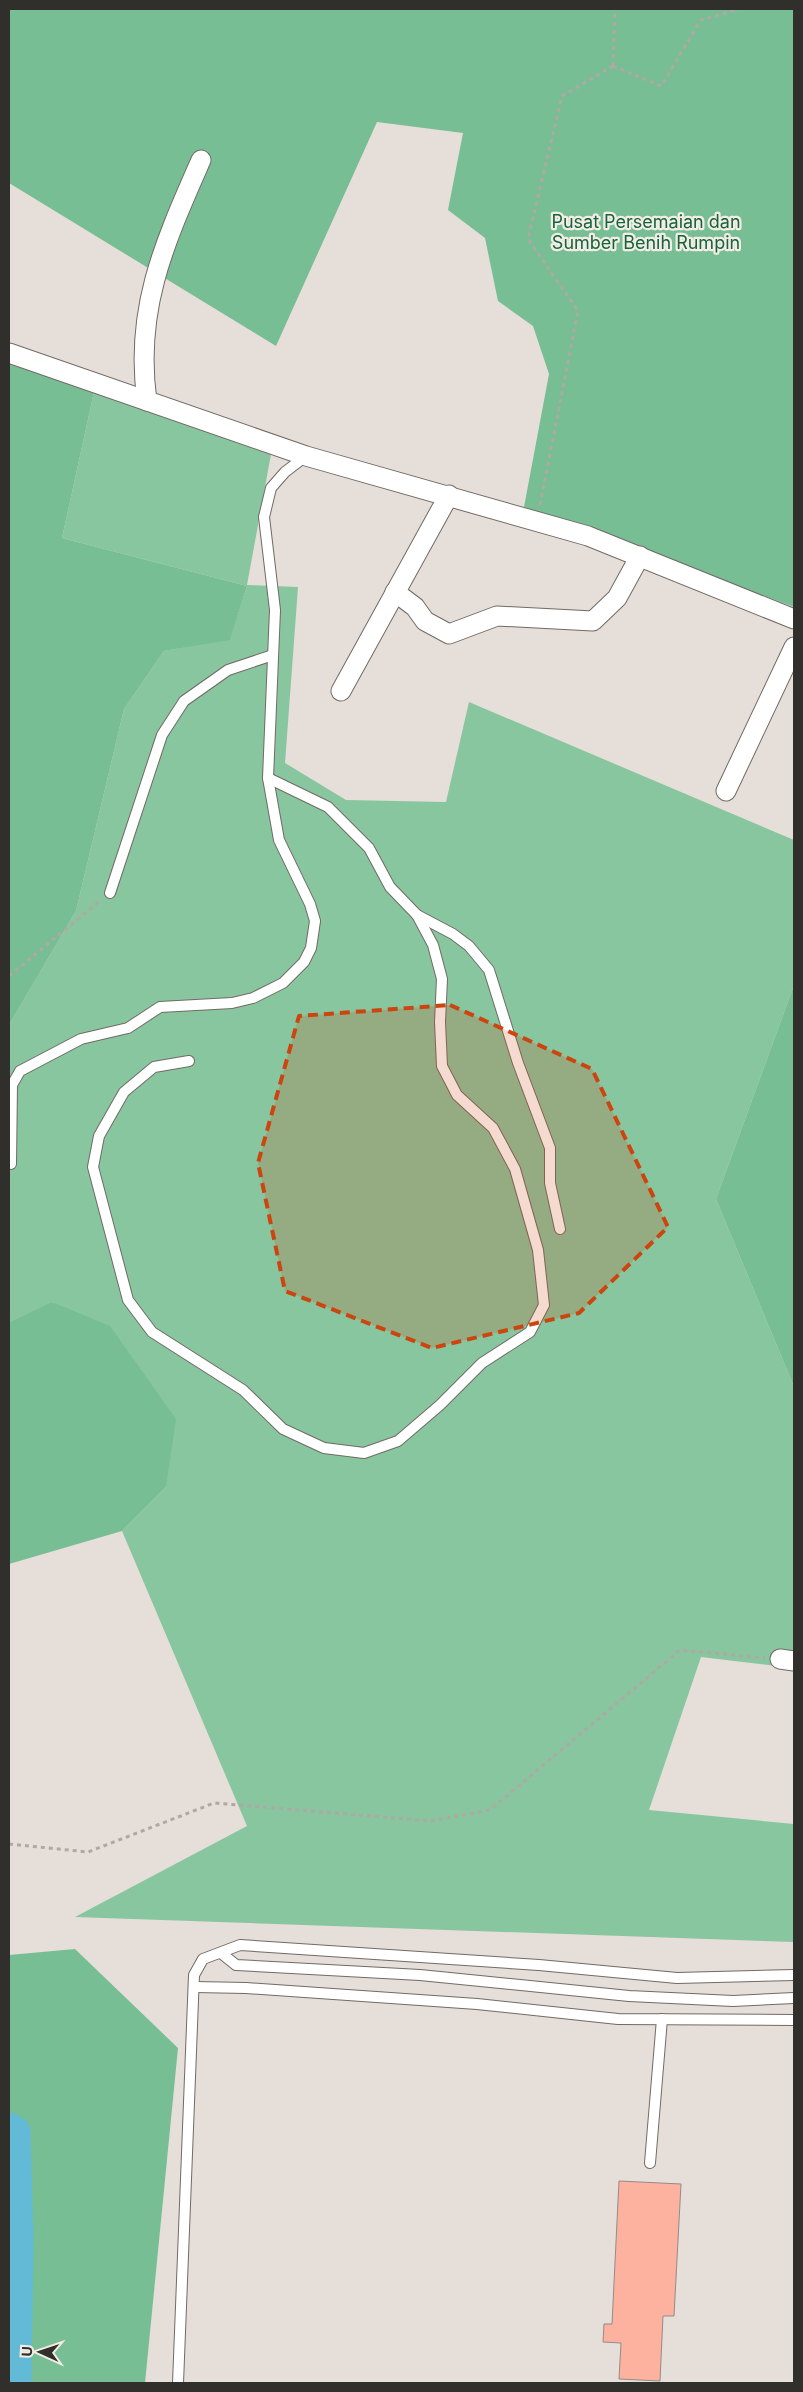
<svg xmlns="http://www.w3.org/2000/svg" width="803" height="2392" font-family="Inter,sans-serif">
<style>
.green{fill:#88c6a0}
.forest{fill:#78be94}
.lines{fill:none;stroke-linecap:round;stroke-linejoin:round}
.river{stroke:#63bad7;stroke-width:31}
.building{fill:#fdb19f;stroke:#948b89}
.service-casing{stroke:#716a65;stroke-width:12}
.minor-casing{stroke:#716a65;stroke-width:21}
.path{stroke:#afa9a3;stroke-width:3;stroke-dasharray:4 4;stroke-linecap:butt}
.service{stroke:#fff;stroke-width:10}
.minor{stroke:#fff;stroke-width:19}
.marked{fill:#cc450f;fill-opacity:0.2;stroke:#cc450f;stroke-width:4;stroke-dasharray:10 6;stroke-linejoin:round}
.labels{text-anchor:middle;stroke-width:4.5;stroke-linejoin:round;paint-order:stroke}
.park-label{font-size:18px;fill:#14653e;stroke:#f3ece5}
</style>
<rect width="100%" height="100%" fill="#e6ded8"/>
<polygon class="green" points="94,392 274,438 247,585 298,587 285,763 346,800 446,802 469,702 794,840 794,985 716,1199 794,1387 794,1668 701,1657 649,1810 794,1824 794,1942 75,1917 247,1826 122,1531 166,1487 53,1302 9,1322 9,1025 76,911 124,709 164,651 230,639 247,586 62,538"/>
<g class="forest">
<polygon points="9,9 794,9 794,607 524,507 549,374 533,326 498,301 485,238 448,210 463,133 377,122 276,346 9,183"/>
<polygon points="9,362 94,392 62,538 247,586 230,640 164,651 124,709 76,911 9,1025"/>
<polygon points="794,985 794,1387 716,1199"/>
<polygon points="52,1302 110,1326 176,1419 166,1487 122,1531 9,1564 9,1322"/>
<polygon points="75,1949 178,2048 145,2383 9,2383 9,1955"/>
</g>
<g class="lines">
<polyline class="river" points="9,2128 15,2132 18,2242 16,2383"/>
</g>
<polygon class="building" points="619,2181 681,2184 674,2316 663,2316 660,2381 619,2379 621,2343 603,2342 604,2324 612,2324"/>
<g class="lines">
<g class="service-casing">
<g id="service">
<polyline points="110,893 162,735 184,701 228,670 273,655"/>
<polyline points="417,915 453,934 469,946 489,970 518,1063 550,1148 550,1183 560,1229"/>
<polyline points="189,1061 154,1067 124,1092 99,1136 93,1167 128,1300 152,1332 243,1390 283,1429 324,1448 364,1453 398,1441 440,1405 482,1363 530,1332 544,1305 538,1250 515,1169 493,1128 457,1095 442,1066 440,1022 442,979 433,945 417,915 390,887 369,848 328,807 268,778"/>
<polyline points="11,1164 12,1085 20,1071 81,1039 128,1028 160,1007 232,1003 253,998 283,983 304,962 311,948 315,921 310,904 279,840 268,778 275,610 264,517 271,488 285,472 306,456"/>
<polyline points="221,1953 236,1965 420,1975 629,1996 733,2001 794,1998"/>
<polyline points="195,1987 246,1988 477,2004 618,2019 794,2020"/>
<polyline points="650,2163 662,2019"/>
<polyline points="178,2383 194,1975 203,1959 240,1945 539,1965 677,1978 794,1975"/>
</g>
</g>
<g class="minor-casing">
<g id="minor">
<polyline points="9,353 306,456 588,536 794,619"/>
<path d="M 147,401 C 134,309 165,242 201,160"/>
<polyline points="395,592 415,607 425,621 449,634 497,616 593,621 617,598 640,556"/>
<polyline points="341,691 449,495"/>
<polyline points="726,791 794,647"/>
<polyline points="780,1659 794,1661"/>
</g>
</g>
<g class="path">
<polyline points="613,66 661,86 701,20 740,9"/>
<polyline points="613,66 615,9"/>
<polyline points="540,505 578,311 528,239 562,96 613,66"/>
<polyline points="9,976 101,900"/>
<polyline points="9,1844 88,1852 214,1803 430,1821 490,1810 680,1650 765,1658"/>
</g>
<use href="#service" class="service"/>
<use href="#minor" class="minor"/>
</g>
<path class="marked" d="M 450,1005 L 592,1069 L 668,1227 L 579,1313 L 432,1348 L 285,1291 L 258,1163 L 299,1016 Z"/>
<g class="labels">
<g class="park-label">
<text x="646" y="228">Pusat Persemaian dan<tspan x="646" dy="21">Sumber Benih Rumpin</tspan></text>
</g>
</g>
<rect width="803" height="2392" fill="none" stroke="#312f2c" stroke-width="20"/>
<g transform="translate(40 2352) rotate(273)" stroke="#f3ece5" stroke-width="4" paint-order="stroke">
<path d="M0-4L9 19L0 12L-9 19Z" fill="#312f2c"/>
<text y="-8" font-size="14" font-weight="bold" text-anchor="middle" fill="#312f2c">U</text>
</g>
</svg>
